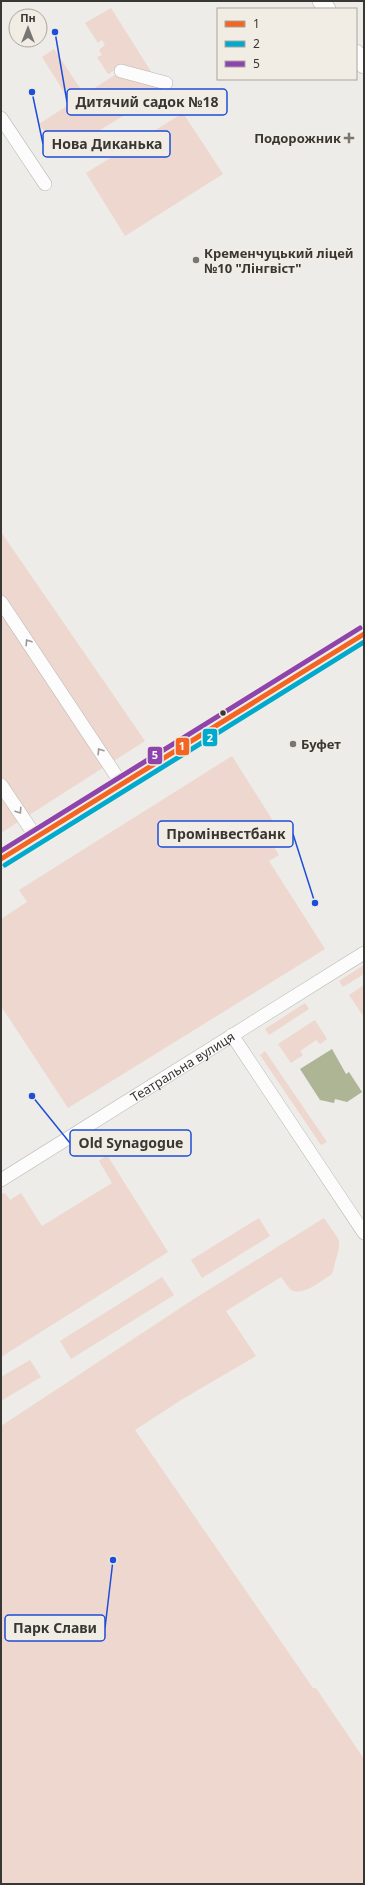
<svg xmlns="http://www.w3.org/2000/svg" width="365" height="1885" font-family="'Noto Sans',sans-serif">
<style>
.green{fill:#edd7ce}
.water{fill:#adb595}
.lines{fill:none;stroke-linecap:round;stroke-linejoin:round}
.minor-casing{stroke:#b8b6b2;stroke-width:14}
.tertiary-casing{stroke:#b8b6b2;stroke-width:18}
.secondary-casing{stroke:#b8b6b2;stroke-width:20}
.minor{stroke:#fcfcfc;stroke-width:13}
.tertiary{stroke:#fcfcfc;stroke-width:17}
.secondary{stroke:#fcfcfc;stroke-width:19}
.bus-1-casing{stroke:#f2ede4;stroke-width:8}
.bus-2-casing{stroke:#f2ede4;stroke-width:8}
.bus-3-casing{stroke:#f2ede4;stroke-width:8}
.bus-1{stroke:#f26522;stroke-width:5}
.bus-2{stroke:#00a9ce;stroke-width:5}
.bus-3{stroke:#8e44ad;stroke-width:5}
.oneway{stroke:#9a9a98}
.poi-dot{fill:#787673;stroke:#f2ede4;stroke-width:1.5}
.bus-dot{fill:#393734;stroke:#f2ede4;stroke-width:1.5}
.labels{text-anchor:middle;stroke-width:3;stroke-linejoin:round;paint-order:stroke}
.poi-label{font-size:13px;font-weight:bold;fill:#393734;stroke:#f2ede4;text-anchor:start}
.street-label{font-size:13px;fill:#393734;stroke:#f2ede4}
.leader{fill:none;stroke:#1d4ed8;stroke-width:1.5}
.callout-dot{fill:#1d4ed8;stroke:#f2ede4;stroke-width:1.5}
.callout{fill:#f2ede4;stroke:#1d4ed8;stroke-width:1.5}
.callout-label{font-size:14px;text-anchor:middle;font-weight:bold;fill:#393734}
.line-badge{stroke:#f2ede4;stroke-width:1.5}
.badge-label{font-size:11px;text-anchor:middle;font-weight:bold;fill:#fff}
</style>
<rect width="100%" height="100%" fill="#eeece8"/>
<g class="green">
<polygon points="111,8 157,81 169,88 77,144 72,135 54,146 39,124 121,71 119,68 108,74 97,57 102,55 99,50 105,45 102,40 98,43 85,23"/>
<polygon points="54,49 82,91 69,100 42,57"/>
<polygon points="183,113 223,174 125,236 86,173"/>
<polygon points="1,532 145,741 1,833"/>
<polygon points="232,756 275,824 264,831 279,855 269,861 325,949 68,1108 1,1006 1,919 27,902 19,890"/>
<polygon points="364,965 364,974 343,987 339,981"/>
<polygon points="364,985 364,1017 349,995"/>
<polygon points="305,1003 309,1009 269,1035 265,1029"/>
<polygon points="315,1020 327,1039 320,1044 316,1040 300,1051 303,1055 291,1063 278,1044"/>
<polygon points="265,1051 327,1142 321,1145 260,1055"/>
<polygon points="107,1155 168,1252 1,1357 1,1194 5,1193 10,1200 21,1193 42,1226 112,1183 99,1161"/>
<polygon points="259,1218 270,1236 202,1278 191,1260"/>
<path d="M 324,1218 L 339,1240 L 339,1248 L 332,1274 C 322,1280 303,1297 291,1290 C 288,1287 284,1281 281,1277 L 226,1311 L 256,1356 L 181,1400 L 135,1430 L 313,1688 L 316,1688 L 364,1759 L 364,1884 L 1,1884 L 1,1426 L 197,1297 Z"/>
<polygon points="162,1277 174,1295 71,1359 60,1341"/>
<polygon points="30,1360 41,1377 1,1401 1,1377"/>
</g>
<polygon class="water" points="332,1049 346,1074 349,1072 362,1092 347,1102 335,1099 334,1103 320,1100 300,1069"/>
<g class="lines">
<g class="minor-casing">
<g id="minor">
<polyline points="121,71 166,83"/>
<polyline points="1,118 45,184"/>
<polyline points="1,602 121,783"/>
<polyline points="1,785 36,837"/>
<polyline points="232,1035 364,1233"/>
<path id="s1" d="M 1,1180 L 364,953"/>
</g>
</g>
<g class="tertiary-casing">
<g id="tertiary">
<polyline points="321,1 327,9"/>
<polyline points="356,53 364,65"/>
</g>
</g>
<g class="secondary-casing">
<polyline id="secondary" points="1,859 364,634"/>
</g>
<use href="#minor" class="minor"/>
<use href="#tertiary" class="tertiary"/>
<use href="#secondary" class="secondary"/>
<g class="bus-1-casing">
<polyline id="bus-1" points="1,859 364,634"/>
</g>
<g class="bus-2-casing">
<polyline id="bus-2" points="5,865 364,642"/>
</g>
<g class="bus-3-casing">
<polyline id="bus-3" points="1,851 360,628"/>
</g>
<use href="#bus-1" class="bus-1"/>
<use href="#bus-2" class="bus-2"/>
<use href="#bus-3" class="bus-3"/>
</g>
<defs><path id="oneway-chevron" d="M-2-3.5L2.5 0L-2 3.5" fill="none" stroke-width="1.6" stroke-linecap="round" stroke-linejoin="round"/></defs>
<g class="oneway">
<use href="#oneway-chevron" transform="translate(28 642) rotate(-123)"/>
<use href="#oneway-chevron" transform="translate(100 751) rotate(-123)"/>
<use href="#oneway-chevron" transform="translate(19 811) rotate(56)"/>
</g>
<g class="poi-dot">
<path d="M347 132h4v4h4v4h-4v4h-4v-4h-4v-4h4z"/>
<circle cx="196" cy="260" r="4"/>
<circle cx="293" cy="744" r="4"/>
</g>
<circle class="bus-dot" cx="223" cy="713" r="3.5"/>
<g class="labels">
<g class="poi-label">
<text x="341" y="143" text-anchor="end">Подорожник</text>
<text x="204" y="258">Кременчуцький ліцей<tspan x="204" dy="15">№10 "Лінгвіст"</tspan></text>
<text x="301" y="749">Буфет</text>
</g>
<g class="street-label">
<text dy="5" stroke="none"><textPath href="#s1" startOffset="214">Театральна вулиця</textPath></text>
</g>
</g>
<path class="leader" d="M55 32L67 102M32 92L43 144M315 903L293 834M32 1096L70 1143M113 1560L105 1628"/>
<g class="callout-dot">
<circle cx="55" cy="32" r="4"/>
<circle cx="32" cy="92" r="4"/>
<circle cx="315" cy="903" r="4"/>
<circle cx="32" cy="1096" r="4"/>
<circle cx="113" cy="1560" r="4"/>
</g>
<g class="callout">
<rect x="67" y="89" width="160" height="26" rx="4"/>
<rect x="43" y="131" width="127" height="26" rx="4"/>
<rect x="158" y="821" width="135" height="26" rx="4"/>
<rect x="70" y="1130" width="121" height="26" rx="4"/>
<rect x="5" y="1615" width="100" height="26" rx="4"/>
</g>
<g class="callout-label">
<text x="147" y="107">Дитячий садок №18</text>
<text x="107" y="149">Нова Диканька</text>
<text x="226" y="839">Промінвестбанк</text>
<text x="131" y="1148">Old Synagogue</text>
<text x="55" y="1633">Парк Слави</text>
</g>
<g class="line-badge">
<rect x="202" y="728" width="16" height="19" rx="4" fill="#00a9ce"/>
<rect x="175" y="737" width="15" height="19" rx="4" fill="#f26522"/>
<rect x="147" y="746" width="16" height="19" rx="4" fill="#8e44ad"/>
</g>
<g class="badge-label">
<text x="210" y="742">2</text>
<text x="182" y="750">1</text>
<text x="155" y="759">5</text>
</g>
<rect width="365" height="1885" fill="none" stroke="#393734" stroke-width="4"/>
<rect x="217" y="8" width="140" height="72" fill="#f2ede4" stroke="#a8a49e"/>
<rect x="225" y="21" width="20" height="6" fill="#f26522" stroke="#a8a49e"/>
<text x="253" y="28" font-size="12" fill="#393734">1</text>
<rect x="225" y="41" width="20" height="6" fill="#00a9ce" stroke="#a8a49e"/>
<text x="253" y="48" font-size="12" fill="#393734">2</text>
<rect x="225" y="61" width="20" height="6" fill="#8e44ad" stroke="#a8a49e"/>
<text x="253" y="68" font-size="12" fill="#393734">5</text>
<g transform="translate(28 28)"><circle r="19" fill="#f2ede4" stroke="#a8a49e"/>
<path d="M0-3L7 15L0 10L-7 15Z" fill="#787673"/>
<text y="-6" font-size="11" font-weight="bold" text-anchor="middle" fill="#393734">Пн</text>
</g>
</svg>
